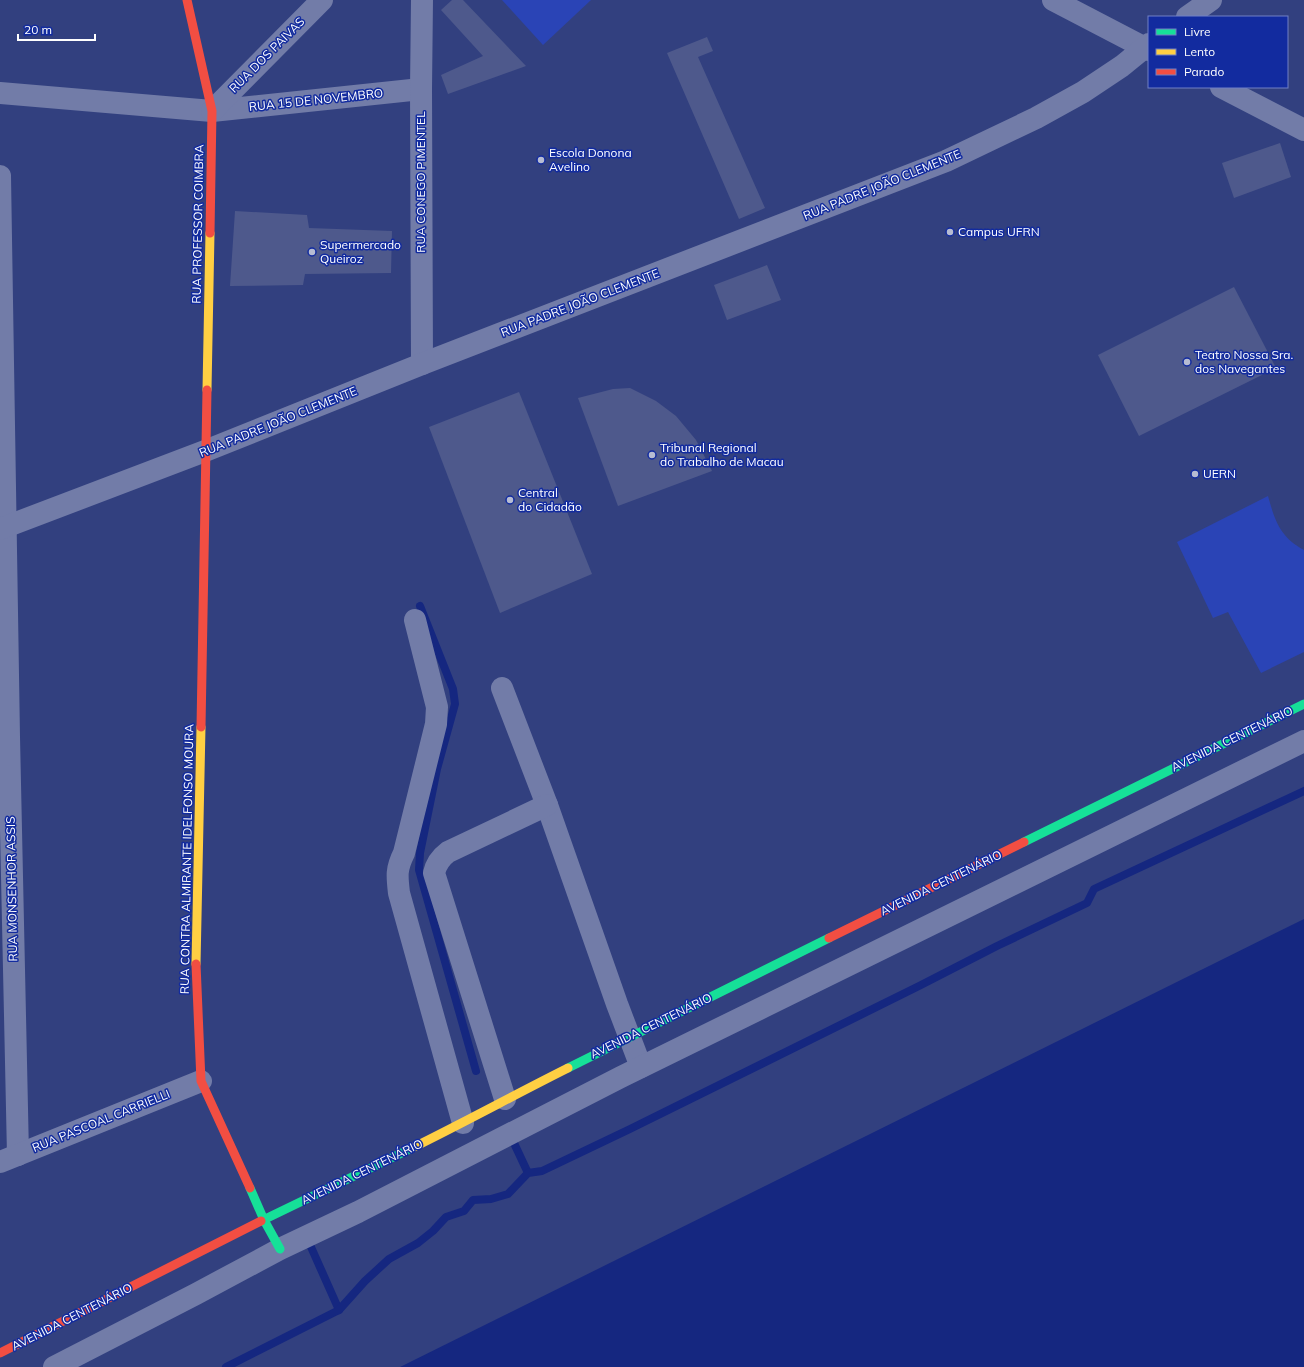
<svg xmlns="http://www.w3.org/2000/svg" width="1304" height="1367" font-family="Mulish,sans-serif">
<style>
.green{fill:#2a44b6}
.water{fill:#152780}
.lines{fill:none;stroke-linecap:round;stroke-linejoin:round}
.stream{stroke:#152780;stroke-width:8}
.building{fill:#4e598c}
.street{stroke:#727ca8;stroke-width:22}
.fast{stroke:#16e098;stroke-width:9}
.slow{stroke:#ffcf43;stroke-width:9}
.jam{stroke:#f24e42;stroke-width:9}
.poi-dot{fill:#b7bcd2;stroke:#122b9f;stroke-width:1.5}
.labels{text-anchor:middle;stroke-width:3;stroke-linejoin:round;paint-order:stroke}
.street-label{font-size:12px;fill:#fff;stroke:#122b9f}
.poi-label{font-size:12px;fill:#fff;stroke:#122b9f;text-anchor:start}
</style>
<rect width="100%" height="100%" fill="#32407f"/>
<g class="green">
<polygon points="502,0 591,0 543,45"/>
<path d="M 1268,496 C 1275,521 1280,537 1304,550 L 1304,652 L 1261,673 L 1228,612 L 1213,618 L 1177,542 Z"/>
</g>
<polygon class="water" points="1304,919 1304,1367 400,1367"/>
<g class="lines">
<g class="stream">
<polyline points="420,606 453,689 455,704 437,769 420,853 419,870 476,1071"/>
<polyline points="513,1141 528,1173"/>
<polyline points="311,1247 339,1310"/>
<polyline points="226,1367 339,1310 365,1281 389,1259 418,1243 433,1231 446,1217 464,1211 473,1200 491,1199 508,1194 528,1173 542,1171 630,1129 919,986 997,946 1087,903 1094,889 1304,791"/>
</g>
</g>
<g class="building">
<polygon points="452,0 463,0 526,66 448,94 441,75 483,56 441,10"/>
<polygon points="707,37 713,51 698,57 765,208 739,219 667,53"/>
<polygon points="1280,143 1291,177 1234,198 1222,163"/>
<polygon points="235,211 307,215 309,228 392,231 391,273 305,274 303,285 230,286"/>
<polygon points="767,265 781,300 727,320 714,285"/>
<polygon points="1234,287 1276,368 1139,436 1098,355"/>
<polygon points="630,388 656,401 676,416 696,440 712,471 618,506 578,398 613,389"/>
<polygon points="519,392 592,574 500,613 429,427"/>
</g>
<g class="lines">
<g class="street">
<polyline points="1053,0 1149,50"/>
<polyline points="1187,17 1211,0"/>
<polyline points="1221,87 1304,130"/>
<polyline points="0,93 212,111 421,89"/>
<polyline points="212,111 322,0"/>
<polyline points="0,176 9,737 18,1155"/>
<polyline points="422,364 421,89 422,0"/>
<polyline points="0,529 205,451 422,364 946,161 1036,118 1083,92 1122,66 1149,44"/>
<path d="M 415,620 L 437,707 L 436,724 L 404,853 C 396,869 397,876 399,893 L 463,1123"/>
<polyline points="502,688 547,805 617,1004 641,1067"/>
<path d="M 505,1099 L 434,873 C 436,864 440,858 448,852 L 547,805"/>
<polyline points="0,1162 201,1081"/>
<polyline points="54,1367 196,1294 280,1249 358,1212 621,1077 1304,741"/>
</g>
<g class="fast">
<polyline points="1024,842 1304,704"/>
<polyline points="568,1068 829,938"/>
<polyline points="250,1188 264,1220 280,1249"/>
<polyline points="261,1221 412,1148"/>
</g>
<g class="slow">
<polyline points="207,390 210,233"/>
<polyline points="196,964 201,727"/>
<path d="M 412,1148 C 465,1122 516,1094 568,1068"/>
</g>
<g class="jam">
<polyline points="187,0 212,111 210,233"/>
<polyline points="201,727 207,390"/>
<polyline points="829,938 1024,842"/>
<polyline points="196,964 201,1081 250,1188"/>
<polyline points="0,1353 261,1221"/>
</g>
</g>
<g class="poi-dot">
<circle cx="541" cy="160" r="4"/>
<circle cx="950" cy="232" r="4"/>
<circle cx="312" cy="252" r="4"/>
<circle cx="1187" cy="362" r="4"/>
<circle cx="652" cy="455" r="4"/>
<circle cx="1195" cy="474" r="4"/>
<circle cx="510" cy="500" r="4"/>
</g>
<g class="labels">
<g class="street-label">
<text transform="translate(267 55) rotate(-45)" y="4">RUA DOS PAIVAS</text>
<text transform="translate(316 100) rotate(-6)" y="4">RUA 15 DE NOVEMBRO</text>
<text transform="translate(421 182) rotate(-90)" y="4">RUA CONEGO PIMENTEL</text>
<text transform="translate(882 185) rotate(-22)" y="4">RUA PADRE JOÃO CLEMENTE</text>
<text transform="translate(198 224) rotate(-89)" y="4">RUA PROFESSOR COIMBRA</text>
<text transform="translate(580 303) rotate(-21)" y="4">RUA PADRE JOÃO CLEMENTE</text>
<text transform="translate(278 422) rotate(-22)" y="4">RUA PADRE JOÃO CLEMENTE</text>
<text transform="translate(1232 739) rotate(-26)" y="4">AVENIDA CENTENÁRIO</text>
<text transform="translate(187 859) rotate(-89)" y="4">RUA CONTRA ALMIRANTE IDELFONSO MOURA</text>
<text transform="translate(941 883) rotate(-26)" y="4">AVENIDA CENTENÁRIO</text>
<text transform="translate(12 889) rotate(-91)" y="4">RUA MONSENHOR ASSIS</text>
<text transform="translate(651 1026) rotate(-26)" y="4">AVENIDA CENTENÁRIO</text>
<text transform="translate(101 1121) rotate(-22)" y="4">RUA PASCOAL CARRIELLI</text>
<text transform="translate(362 1172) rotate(-26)" y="4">AVENIDA CENTENÁRIO</text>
<text transform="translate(72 1317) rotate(-27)" y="4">AVENIDA CENTENÁRIO</text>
</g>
<g class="poi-label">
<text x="549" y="157">Escola Donona<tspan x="549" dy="14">Avelino</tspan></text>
<text x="958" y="236">Campus UFRN</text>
<text x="320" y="249">Supermercado<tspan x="320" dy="14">Queiroz</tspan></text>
<text x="1195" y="359">Teatro Nossa Sra.<tspan x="1195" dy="14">dos Navegantes</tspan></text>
<text x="660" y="452">Tribunal Regional<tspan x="660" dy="14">do Trabalho de Macau</tspan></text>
<text x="1203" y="478">UERN</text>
<text x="518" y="497">Central<tspan x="518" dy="14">do Cidadão</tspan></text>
</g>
</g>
<rect x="1148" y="16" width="140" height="72" fill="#122b9f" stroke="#7180c5"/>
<rect x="1156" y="29" width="20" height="6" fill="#16e098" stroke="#7180c5"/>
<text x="1184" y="36" font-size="12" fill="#ffffff">Livre</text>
<rect x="1156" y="49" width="20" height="6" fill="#ffcf43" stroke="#7180c5"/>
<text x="1184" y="56" font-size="12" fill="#ffffff">Lento</text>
<rect x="1156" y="69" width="20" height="6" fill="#f24e42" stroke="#7180c5"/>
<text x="1184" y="76" font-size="12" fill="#ffffff">Parado</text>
<path d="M18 34v6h77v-6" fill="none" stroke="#ffffff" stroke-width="2"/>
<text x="24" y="34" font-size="12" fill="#ffffff" stroke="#122b9f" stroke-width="3" paint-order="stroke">20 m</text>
</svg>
